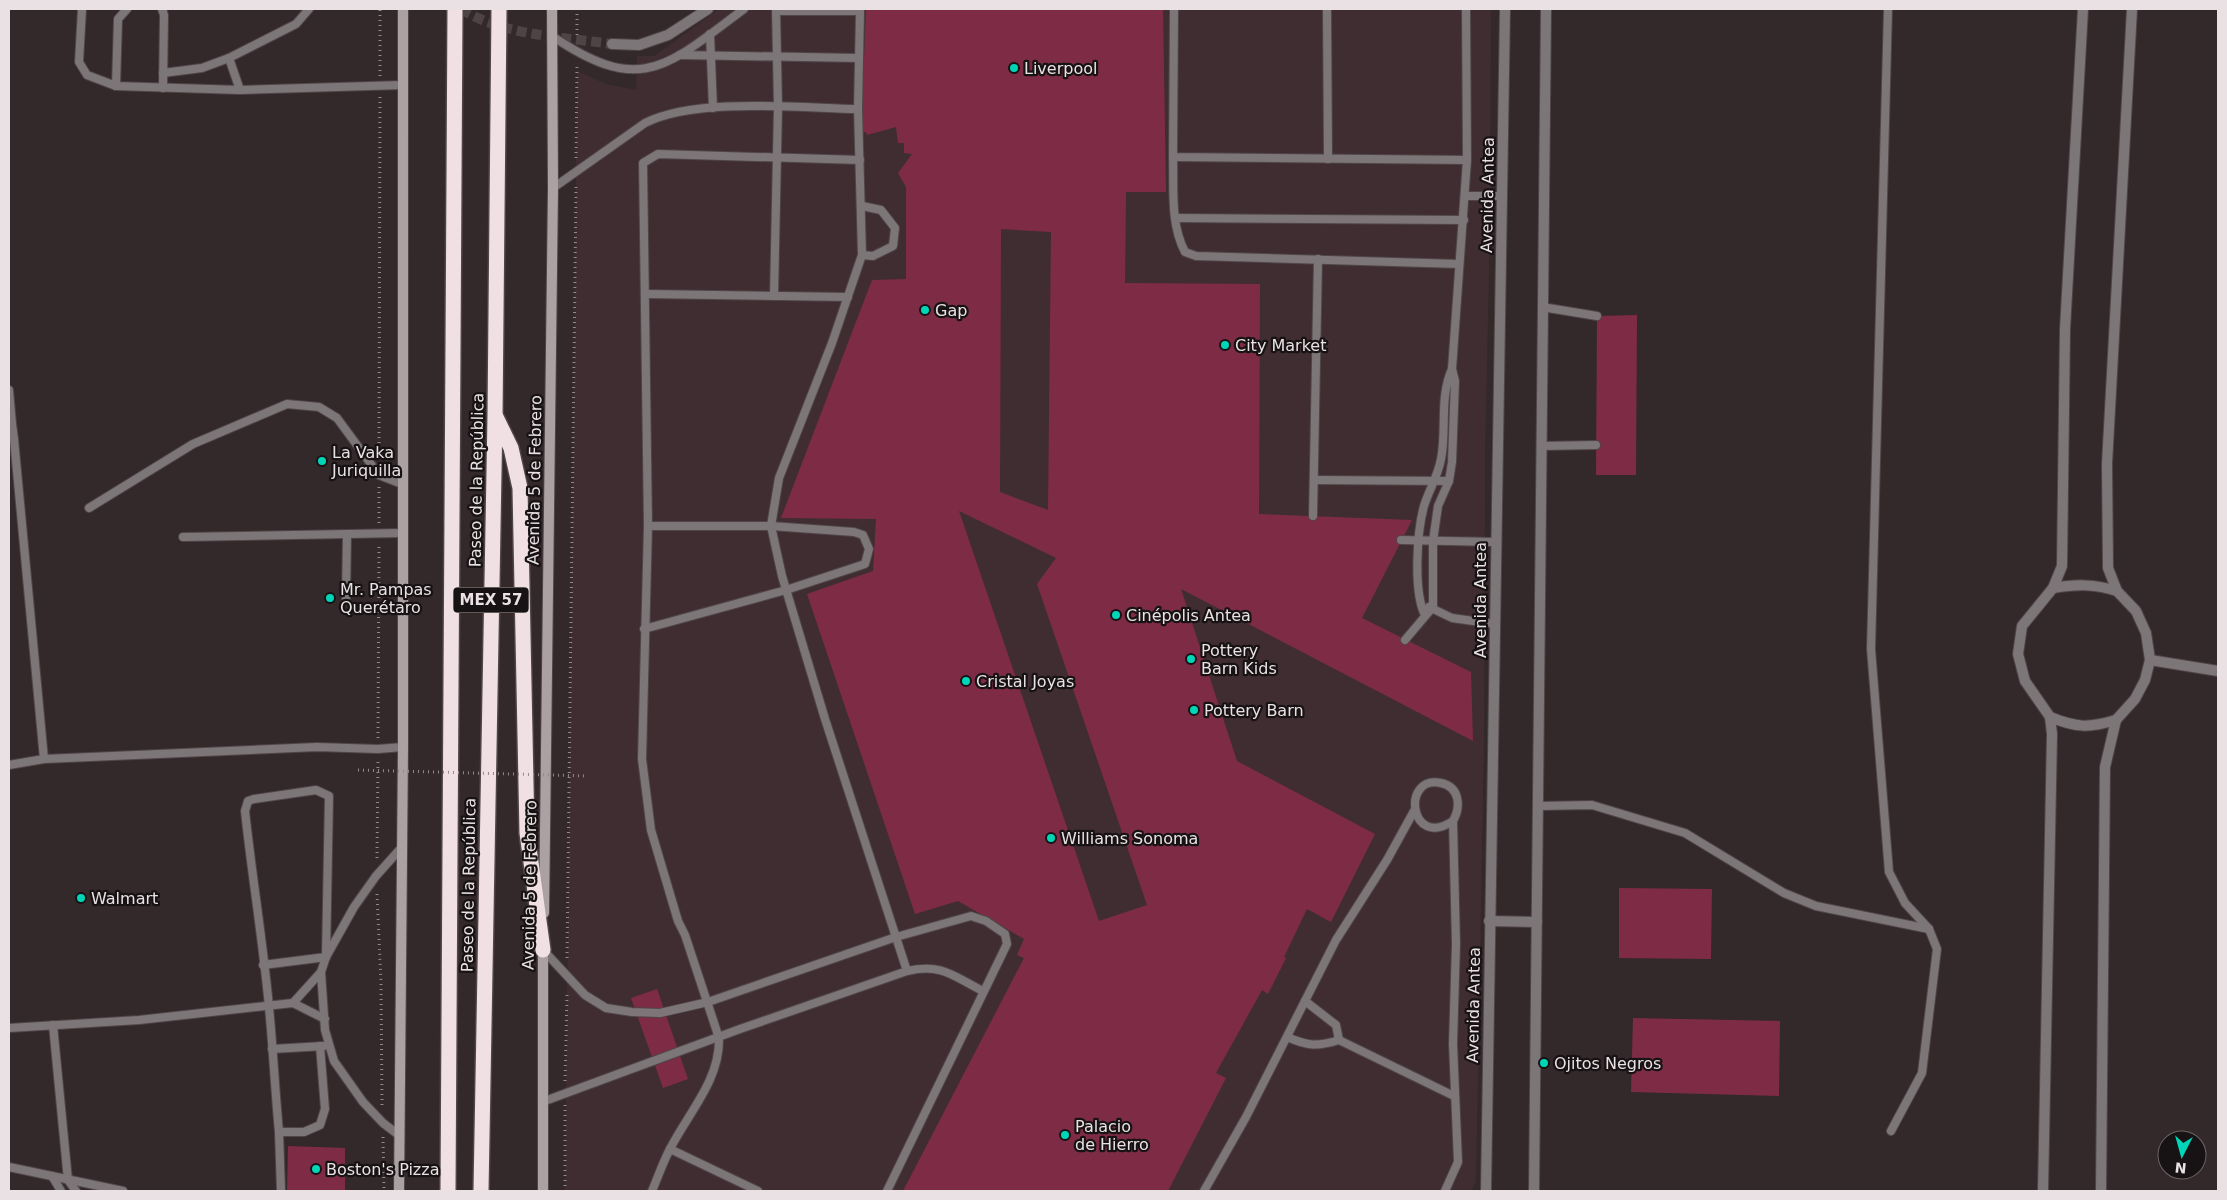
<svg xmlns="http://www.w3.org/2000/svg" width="2227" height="1200" font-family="'DejaVu Sans',sans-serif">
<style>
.built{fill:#402d32}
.building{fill:#7e2c46;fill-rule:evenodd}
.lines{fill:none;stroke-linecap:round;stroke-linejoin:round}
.secondary-tunnel{stroke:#4e4446;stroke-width:10;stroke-dasharray:10 5;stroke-linecap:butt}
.lane-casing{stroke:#504648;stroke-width:10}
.street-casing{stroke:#504648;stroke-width:12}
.secondary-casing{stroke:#504648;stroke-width:12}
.highway-casing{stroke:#504648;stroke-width:18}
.path{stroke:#93898b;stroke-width:3;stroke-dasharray:1 4;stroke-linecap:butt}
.lane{stroke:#7d7678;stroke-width:8}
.street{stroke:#7d7678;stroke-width:10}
.secondary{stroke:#aba1a3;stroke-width:10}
.highway{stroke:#f0e0e3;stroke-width:15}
.path-bridge{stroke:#93898b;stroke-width:3;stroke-dasharray:1 4;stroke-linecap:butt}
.poi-dot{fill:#00d5b7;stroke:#171213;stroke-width:2}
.labels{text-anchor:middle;stroke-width:4.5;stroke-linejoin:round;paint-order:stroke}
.shield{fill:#171213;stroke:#aaa3a5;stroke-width:1}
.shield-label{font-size:15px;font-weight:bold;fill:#e9e1e3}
.poi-label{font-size:16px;fill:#e9e1e3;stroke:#171213;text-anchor:start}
.street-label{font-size:16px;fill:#e9e1e3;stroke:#171213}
</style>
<rect width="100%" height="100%" fill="#33282a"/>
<polygon class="built" points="719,9 1491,9 1490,229 1485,453 1484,740 1476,1181 1471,1191 565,1191 577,71 606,84 636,90 637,56 654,56"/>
<g class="building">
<path d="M 866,9 L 1163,9 L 1166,192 L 1126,192 L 1125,283 L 1260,284 L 1259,514 L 1412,520 L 1362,618 L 1471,672 L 1473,741 L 1181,589 L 1237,761 L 1375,834 L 1331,922 L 1307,909 L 1284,957 L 1286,958 L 1268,994 L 1262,990 L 1216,1073 L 1226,1078 L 1168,1191 L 903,1191 L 1024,958 L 1017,955 L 1024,939 L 958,901 L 915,914 L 807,594 L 873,571 L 876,519 L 781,518 L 872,280 L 906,279 L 906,187 L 898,173 L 912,154 L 904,153 L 904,143 L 898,143 L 896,127 L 867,135 L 866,132 L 861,132 ZM 1001,229 L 1051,232 L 1048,510 L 1000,492 ZM 959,511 L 1056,558 L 1037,584 L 1147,905 L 1099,921 Z"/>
<polygon points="1637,315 1636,475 1596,475 1597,316"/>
<polygon points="1619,888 1712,889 1711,959 1619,958"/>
<polygon points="657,989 688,1079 663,1088 631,998"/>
<polygon points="1633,1018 1780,1021 1779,1096 1631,1092"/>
<polygon points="288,1146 345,1148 345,1191 287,1191"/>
</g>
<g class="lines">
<path class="secondary-tunnel" d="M 461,9 C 504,36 563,37 612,44"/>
<g class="lane-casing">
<g id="lane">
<polyline points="82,9 79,62 87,75 116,86 240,90 403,85"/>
<polyline points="162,9 164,15 163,88"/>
<polyline points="1174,9 1173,157 1467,160 1466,9"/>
<polyline points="1327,9 1328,159"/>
<polyline points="1888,9 1871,649 1889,872 1905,903 1929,929 1937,949 1922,1073 1891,1131"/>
<polyline points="776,11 860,11 858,109 862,255 832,343 779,478 771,526 782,576 825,719 907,971"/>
<polyline points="710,34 713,108"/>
<path d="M 552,36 C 642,97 667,66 744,9"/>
<polyline points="680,55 859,58"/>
<polyline points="229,58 240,90"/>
<polyline points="163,73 202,68 229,58 296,24 309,9"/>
<polyline points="116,86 118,19 127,9"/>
<path d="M 1173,157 C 1174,188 1170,224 1185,252 L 1196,256 L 1459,264"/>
<path d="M 553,188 L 645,123 C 696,97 800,108 858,109"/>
<polyline points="1465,196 1502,196"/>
<polyline points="862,206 881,210 895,228 893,246 873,256 862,255"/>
<polyline points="1175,218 1464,220"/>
<polyline points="646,294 848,297"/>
<polyline points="774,296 778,107 776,9"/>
<polyline points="1542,307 1597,316"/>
<polyline points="9,390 12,424"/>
<polyline points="9,423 12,424 14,439 44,759"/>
<polyline points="1541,446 1596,445"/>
<polyline points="1314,480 1449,481"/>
<polyline points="89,508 193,444 287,404 319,407 337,418 379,475 402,484"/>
<polyline points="1313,516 1318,259"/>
<polyline points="183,537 402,533"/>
<polyline points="1401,540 1495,542"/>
<polyline points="346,598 347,534"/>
<polyline points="1429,607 1452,618 1495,624"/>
<path d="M 1425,615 C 1413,592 1417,531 1424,506 C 1429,490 1438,476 1441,459 C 1447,429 1439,398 1452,369 L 1467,160"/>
<polyline points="644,629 786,590 865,564 869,549 863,535 854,532 771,526 648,526"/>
<polyline points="1405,640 1433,607 1433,541 1438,506 1449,481 1452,462 1455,381 1452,369"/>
<polyline points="9,765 44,759 317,747 378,749 403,747"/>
<polyline points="1538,806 1592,805 1685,833 1784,893 1816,906 1929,929"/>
<polyline points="543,950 585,995 606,1008 632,1012 660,1013 708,1002 896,937 971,916 986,921 1005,934 1007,944 887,1191"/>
<path d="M 263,965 L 326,957 L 329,796 L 316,790 L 254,799 L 248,801 L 245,811 C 252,876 263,942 269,1007 C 273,1048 275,1090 279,1132"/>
<polyline points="1305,1001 1336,1025 1339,1040"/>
<polyline points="293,1003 321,972"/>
<polyline points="53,1025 68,1180 76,1191"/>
<polyline points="9,1028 139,1020 293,1003 325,1019"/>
<path d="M 1287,1037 C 1308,1046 1317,1047 1339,1040 L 1454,1096"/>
<polyline points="272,1049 324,1046"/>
<path d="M 542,1102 L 740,1029 L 907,971 C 942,963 953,976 983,991"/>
<polyline points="400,1136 383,1123 363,1102 334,1061 325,1030 321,972 326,957 354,907 376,876 402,847"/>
<polyline points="670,1149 758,1191"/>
<polyline points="9,1167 123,1191"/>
<polyline points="52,1176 61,1191"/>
<polyline points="281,1191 279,1132 304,1132 320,1125 325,1109 320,1046"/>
<path d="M 652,1191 C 658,1177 663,1162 670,1149 C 689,1112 720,1080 719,1038 L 685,935 L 678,921 L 651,830 L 642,759 L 648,526 L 643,163 L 658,154 L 860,160"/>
<polyline points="1204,1191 1246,1117 1336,940 1387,860 1414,811"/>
<path d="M 1445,1191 L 1458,1162 L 1453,1044 L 1456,944 L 1453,821 C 1461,807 1460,787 1441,783 C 1401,774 1409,850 1453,821"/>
</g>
</g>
<g class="street-casing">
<g id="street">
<polyline points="612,44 639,45 668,35 708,9"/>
<path d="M 2053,588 C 2076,584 2094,584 2117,591"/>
<polyline points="2150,660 2218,671"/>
<path d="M 2050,717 C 2077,728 2089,728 2116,720"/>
<polyline points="1489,921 1537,922"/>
<polyline points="1486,1191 1505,9"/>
<polyline points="1534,1191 1546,9"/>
<polyline points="2043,1191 2052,734 2050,717 2025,681 2018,654 2022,626 2053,588 2062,566 2065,329 2083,9"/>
<polyline points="2101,1191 2105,767 2116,720 2135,699 2145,680 2150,660 2146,633 2136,611 2117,591 2108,568 2107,464 2132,9"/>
</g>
</g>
<g class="secondary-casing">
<g id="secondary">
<polyline points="544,913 553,188 552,9"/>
<polyline points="399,1191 403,747 403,9"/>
<polyline points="543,1191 543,945"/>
</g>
</g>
<g class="highway-casing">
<g id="highway">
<polyline points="496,417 511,448 520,488 527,833 543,950"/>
<polyline points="448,1191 455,9"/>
<polyline points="481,1191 495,416 499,9"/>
</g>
</g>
<g class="path">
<polyline points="577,9 577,38"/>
<polyline points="380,76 380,9"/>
<polyline points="576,158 577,64"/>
<polyline points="379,453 380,97"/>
<polyline points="379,523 379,487"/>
<polyline points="378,738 379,544"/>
<polyline points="377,858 378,759"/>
<polyline points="377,894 381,982 382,1105"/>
<polyline points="567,958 576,187"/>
<polyline points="565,1081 567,994"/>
<polyline points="383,1137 384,1191"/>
<polyline points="565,1191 565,1104"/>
</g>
<use href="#lane" class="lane"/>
<use href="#street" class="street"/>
<use href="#secondary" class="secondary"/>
<use href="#highway" class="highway"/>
<polyline class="path-bridge" points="358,770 588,776"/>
</g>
<g class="poi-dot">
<circle cx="1014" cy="68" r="5"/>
<circle cx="925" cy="310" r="5"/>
<circle cx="1225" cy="345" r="5"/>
<circle cx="322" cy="461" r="5"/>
<circle cx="330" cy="598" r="5"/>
<circle cx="1116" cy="615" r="5"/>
<circle cx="1191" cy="659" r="5"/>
<circle cx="966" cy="681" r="5"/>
<circle cx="1194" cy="710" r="5"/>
<circle cx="1051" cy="838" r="5"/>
<circle cx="81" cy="898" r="5"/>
<circle cx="1544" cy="1063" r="5"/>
<circle cx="1065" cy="1135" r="5"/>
<circle cx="316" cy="1169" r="5"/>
</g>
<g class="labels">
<rect class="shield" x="453.5" y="587.5" width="75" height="25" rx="4"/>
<g class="shield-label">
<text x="491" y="605">MEX 57</text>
</g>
<g class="poi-label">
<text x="1024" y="74">Liverpool</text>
<text x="935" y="316">Gap</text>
<text x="1235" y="351">City Market</text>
<text x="332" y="458">La Vaka<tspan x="332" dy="18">Juriquilla</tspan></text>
<text x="340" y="595">Mr. Pampas<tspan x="340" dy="18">Querétaro</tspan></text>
<text x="1126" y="621">Cinépolis Antea</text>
<text x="1201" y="656">Pottery<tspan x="1201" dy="18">Barn Kids</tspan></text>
<text x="976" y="687">Cristal Joyas</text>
<text x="1204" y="716">Pottery Barn</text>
<text x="1061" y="844">Williams Sonoma</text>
<text x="91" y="904">Walmart</text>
<text x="1554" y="1069">Ojitos Negros</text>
<text x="1075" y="1132">Palacio<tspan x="1075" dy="18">de Hierro</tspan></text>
<text x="326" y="1175">Boston's Pizza</text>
</g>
<g class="street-label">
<text transform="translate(1487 195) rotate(-89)" y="6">Avenida Antea</text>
<text transform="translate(476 480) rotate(-89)" y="6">Paseo de la República</text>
<text transform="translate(534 480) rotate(-89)" y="6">Avenida 5 de Febrero</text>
<text transform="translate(1480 600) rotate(-90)" y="6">Avenida Antea</text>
<text transform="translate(468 885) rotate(-89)" y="6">Paseo de la República</text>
<text transform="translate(529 885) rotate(-89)" y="6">Avenida 5 de Febrero</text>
<text transform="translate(1473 1005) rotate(-89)" y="6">Avenida Antea</text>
</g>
</g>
<rect width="2227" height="1200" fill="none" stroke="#e9e1e3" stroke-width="20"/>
<g transform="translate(2182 1155) rotate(186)"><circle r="24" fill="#171213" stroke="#6b6566"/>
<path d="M0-4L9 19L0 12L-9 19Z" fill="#00d5b7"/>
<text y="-8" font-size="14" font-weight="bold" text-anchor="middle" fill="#e9e1e3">N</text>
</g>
</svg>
